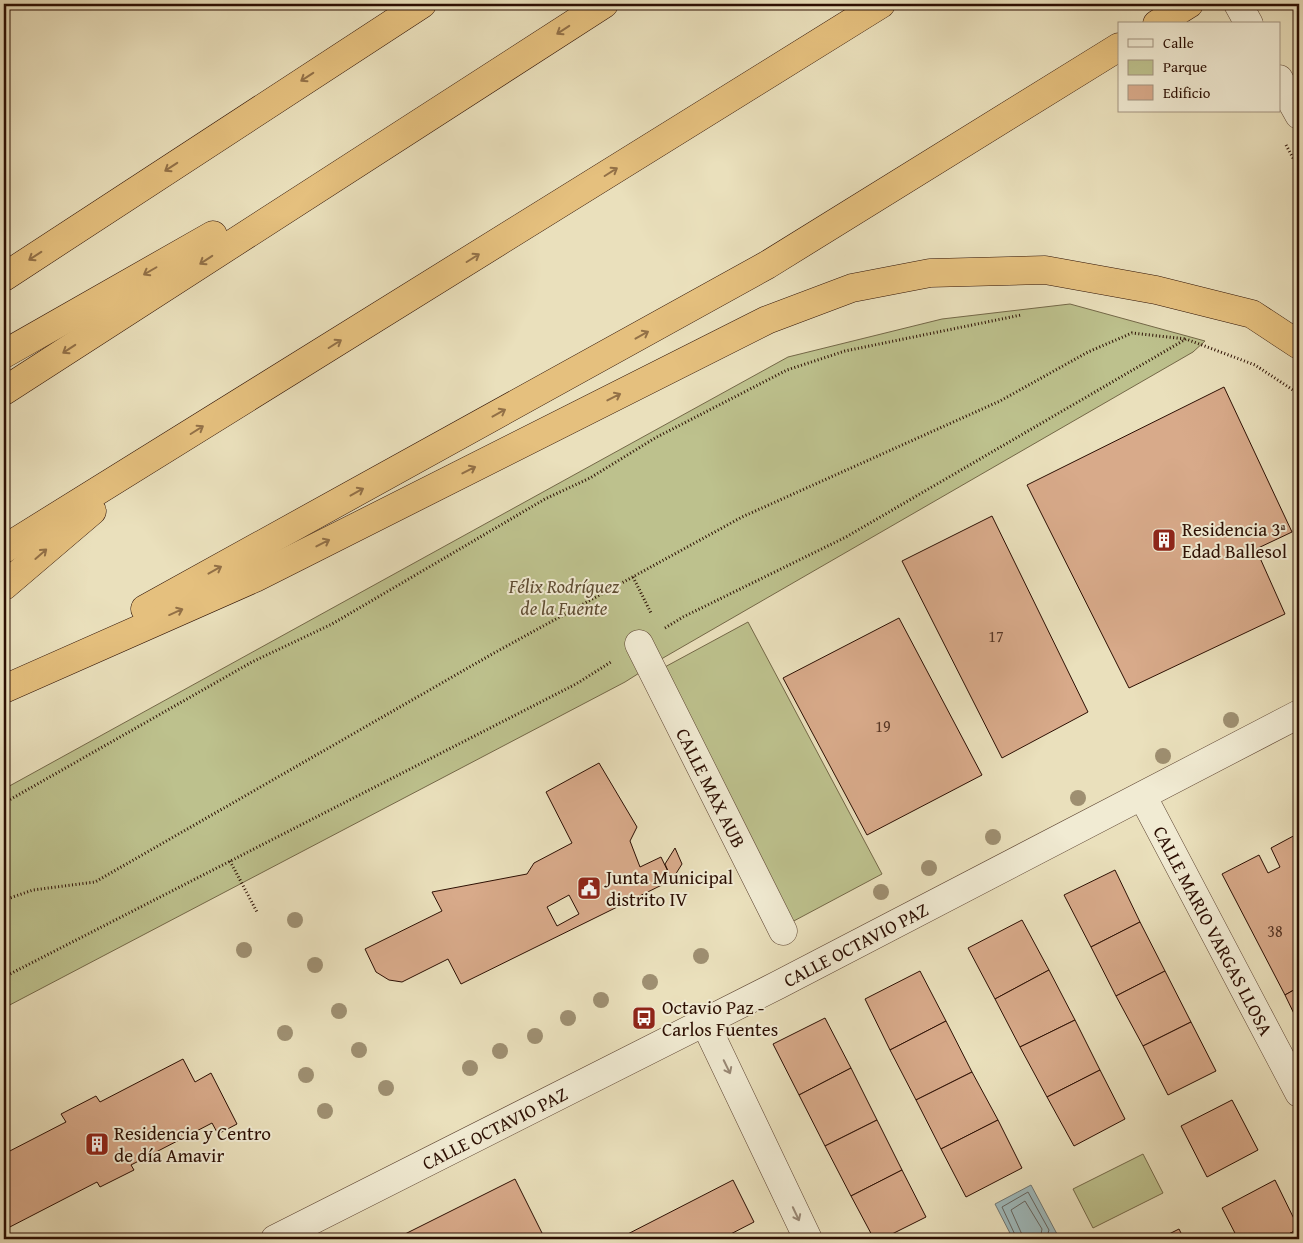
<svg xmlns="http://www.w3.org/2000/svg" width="1303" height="1243" font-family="'Gentium Book Plus',serif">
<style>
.green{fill:#bdc18d;stroke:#746848}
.water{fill:#9ebabd;stroke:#707673}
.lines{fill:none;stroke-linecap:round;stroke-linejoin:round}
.shore{stroke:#656460;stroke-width:1}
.building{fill:#d8aa8a;stroke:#2c0f03;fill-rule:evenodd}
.minor-casing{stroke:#5c4331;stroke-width:29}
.highway-casing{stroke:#2c0f03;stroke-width:29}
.path{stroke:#2c0f03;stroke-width:3;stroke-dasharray:1 2.5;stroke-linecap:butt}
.minor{stroke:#f1ebd3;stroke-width:28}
.highway{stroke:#e5c07e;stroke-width:28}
.tree{fill:#9e8f71}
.oneway{stroke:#927047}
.oneway2{stroke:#988875}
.labels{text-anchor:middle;stroke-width:4;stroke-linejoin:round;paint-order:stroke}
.number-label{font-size:16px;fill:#573625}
.poi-label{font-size:19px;fill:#2c0f03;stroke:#f1ebd3;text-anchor:start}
.park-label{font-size:19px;font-style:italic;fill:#5f4d33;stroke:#f1ebd3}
.street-label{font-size:19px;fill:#2c0f03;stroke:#f1ebd3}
</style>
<rect width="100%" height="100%" fill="#eae0bc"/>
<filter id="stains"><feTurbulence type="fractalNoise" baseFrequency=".004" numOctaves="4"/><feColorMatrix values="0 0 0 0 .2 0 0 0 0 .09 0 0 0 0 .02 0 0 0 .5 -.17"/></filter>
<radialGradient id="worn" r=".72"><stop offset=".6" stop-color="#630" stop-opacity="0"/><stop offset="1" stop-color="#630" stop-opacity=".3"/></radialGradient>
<g class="green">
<polygon points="1070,304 1205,341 1193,352 663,658 625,682 4,1008 4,789 788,357 942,319"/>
<polygon points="748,622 882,874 790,923 663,668"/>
<polygon points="1143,1154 1163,1193 1093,1228 1073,1189"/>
</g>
<polygon class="water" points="1031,1185 1057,1234 1047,1239 1013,1239 995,1204"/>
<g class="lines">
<g class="shore">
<polyline points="1017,1239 1002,1207 1028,1192 1049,1230 1046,1239"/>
<polyline points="1024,1239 1011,1210 1025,1201 1042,1229 1040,1239"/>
</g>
</g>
<g class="building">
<polygon points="1224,387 1292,532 1256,549 1285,614 1129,688 1027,485"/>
<polygon points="992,516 1088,712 1002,758 902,561"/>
<polygon points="899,618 982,775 867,835 783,678"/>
<path d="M 599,763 L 637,827 L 630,841 L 640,867 L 661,857 L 672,880 L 461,984 L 448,959 L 402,982 L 389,980 L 376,972 L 365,949 L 442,911 L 432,892 L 527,874 L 534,863 L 572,843 L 546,792 ZM 569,895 L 579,914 L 557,926 L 547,907 Z"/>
<polygon points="1299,833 1299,987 1285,995 1222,874 1259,855 1268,873 1280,867 1271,848"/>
<polygon points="675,848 682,864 672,880 665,864"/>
<polygon points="1115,870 1140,922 1091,947 1064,895"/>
<polygon points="1022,920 1049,970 995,999 968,948"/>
<polygon points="1140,922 1165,971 1116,996 1091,947"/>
<polygon points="1049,970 1075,1020 1020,1047 995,999"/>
<polygon points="920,971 946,1021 890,1050 865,999"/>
<polygon points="1165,971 1191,1022 1143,1046 1116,996"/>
<polygon points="1299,987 1299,1024 1285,995"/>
<polygon points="825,1018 851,1068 799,1095 773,1044"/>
<polygon points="1075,1020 1100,1070 1047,1097 1020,1047"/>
<polygon points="946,1021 972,1072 916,1100 890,1050"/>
<polygon points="1191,1022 1216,1071 1168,1095 1143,1046"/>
<polygon points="183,1059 195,1082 211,1073 237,1124 218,1134 212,1123 131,1165 134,1170 100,1187 97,1182 4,1230 4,1154 66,1122 61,1114 96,1096 100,1102"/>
<polygon points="851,1068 877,1120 825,1146 799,1095"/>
<polygon points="1100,1070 1125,1119 1074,1146 1047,1097"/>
<polygon points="972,1072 998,1120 941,1149 916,1100"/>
<polygon points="1232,1100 1258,1150 1207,1177 1181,1126"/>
<polygon points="877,1120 902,1170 851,1196 825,1146"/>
<polygon points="998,1120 1022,1168 966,1197 941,1149"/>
<polygon points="902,1170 926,1217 882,1239 874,1239 851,1196"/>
<polygon points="515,1179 544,1237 540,1239 395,1239"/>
<polygon points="733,1180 754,1222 721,1239 618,1239"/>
<polygon points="1275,1180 1299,1229 1278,1239 1238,1239 1222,1208"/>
<polygon points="1179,1229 1184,1239 1159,1239"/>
<polygon points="1299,1229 1299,1239 1278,1239"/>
</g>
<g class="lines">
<g class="minor-casing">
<g id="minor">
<polyline points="1238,4 1249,24"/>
<polyline points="1279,79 1299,115"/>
<path id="s1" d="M 639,644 L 783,931"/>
<path id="s2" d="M 1143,797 L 1299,1093"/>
<polyline points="705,1023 808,1239"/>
<path id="s3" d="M 275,1239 L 778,985 L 1299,714"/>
</g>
</g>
<g class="highway-casing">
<g id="highway">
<polyline points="1157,24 1189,4"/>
<polyline points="4,277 422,4"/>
<polyline points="4,354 213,235"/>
<polyline points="4,391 604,4"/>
<polyline points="4,549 881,4"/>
<polyline points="4,586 92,511"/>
<polyline points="145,609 767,265 1119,47"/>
<polyline points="4,689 255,578 767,320 852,288 930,273 1045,270 1156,290 1252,314 1299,345"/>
</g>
</g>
<g class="path">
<polyline points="1286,145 1299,169"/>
<polyline points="633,577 651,613"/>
<polyline points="665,628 683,617 846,537 1186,339 1255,365 1299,394"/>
<polyline points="4,803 252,662 332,624 545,499 590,478 655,438 787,370 845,351 1021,315"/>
<polyline points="230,861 257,912"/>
<polyline points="4,900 33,890 95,882 494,653 742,517 1000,401 1088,352 1132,333 1186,339"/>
<polyline points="4,977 576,684 611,662"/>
</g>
<use href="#minor" class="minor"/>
<use href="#highway" class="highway"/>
</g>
<g class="tree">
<circle cx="1231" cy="720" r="8"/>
<circle cx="1163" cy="756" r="8"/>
<circle cx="1078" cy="798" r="8"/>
<circle cx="993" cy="837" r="8"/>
<circle cx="929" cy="868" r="8"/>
<circle cx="881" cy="892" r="8"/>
<circle cx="295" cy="920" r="8"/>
<circle cx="244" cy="950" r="8"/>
<circle cx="701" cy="956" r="8"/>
<circle cx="315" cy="965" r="8"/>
<circle cx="650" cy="982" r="8"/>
<circle cx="601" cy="1000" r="8"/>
<circle cx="339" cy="1011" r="8"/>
<circle cx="568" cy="1018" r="8"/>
<circle cx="285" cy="1033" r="8"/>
<circle cx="535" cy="1036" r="8"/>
<circle cx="359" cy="1050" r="8"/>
<circle cx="500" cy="1051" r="8"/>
<circle cx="470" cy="1068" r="8"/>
<circle cx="306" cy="1075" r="8"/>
<circle cx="386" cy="1088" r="8"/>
<circle cx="325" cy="1111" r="8"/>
</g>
<defs><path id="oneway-shaft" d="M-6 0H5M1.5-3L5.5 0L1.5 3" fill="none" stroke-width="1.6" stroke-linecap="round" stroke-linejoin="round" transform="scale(1.25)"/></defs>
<g class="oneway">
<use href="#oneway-shaft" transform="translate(563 30) rotate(147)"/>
<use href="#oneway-shaft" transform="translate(307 77) rotate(147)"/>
<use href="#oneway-shaft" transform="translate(171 167) rotate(147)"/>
<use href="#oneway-shaft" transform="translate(611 172) rotate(-32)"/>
<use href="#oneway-shaft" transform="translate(35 256) rotate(147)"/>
<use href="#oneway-shaft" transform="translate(473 258) rotate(-32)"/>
<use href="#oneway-shaft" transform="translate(206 260) rotate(147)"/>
<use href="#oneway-shaft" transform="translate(150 271) rotate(150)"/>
<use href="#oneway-shaft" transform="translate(642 335) rotate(-29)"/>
<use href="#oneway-shaft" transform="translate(335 344) rotate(-32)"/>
<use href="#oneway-shaft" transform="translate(69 349) rotate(147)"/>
<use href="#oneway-shaft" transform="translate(614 397) rotate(-27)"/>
<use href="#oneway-shaft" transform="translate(499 413) rotate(-29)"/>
<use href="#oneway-shaft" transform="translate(197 430) rotate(-32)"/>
<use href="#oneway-shaft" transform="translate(469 470) rotate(-27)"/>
<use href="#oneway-shaft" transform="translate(357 492) rotate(-29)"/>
<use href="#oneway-shaft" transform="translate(323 543) rotate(-27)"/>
<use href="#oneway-shaft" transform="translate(41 554) rotate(-41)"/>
<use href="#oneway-shaft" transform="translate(215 570) rotate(-29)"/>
<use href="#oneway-shaft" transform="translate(176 612) rotate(-24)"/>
</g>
<g class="oneway2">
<use href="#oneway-shaft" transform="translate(727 1067) rotate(64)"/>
<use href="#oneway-shaft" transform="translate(796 1214) rotate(65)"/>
</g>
<defs>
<g id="building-square" transform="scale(1.25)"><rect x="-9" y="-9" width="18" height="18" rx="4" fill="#8f2418" stroke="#f1ebd3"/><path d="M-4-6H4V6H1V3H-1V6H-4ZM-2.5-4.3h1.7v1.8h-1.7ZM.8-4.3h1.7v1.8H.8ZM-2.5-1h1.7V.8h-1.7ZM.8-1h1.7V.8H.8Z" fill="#fff"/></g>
<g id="civic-square" transform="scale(1.25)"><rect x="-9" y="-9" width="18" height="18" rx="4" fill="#8f2418" stroke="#f1ebd3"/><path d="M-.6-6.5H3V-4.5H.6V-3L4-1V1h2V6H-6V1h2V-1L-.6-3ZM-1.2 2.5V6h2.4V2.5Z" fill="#fff"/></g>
<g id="bus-square" transform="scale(1.25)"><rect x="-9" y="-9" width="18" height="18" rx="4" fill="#8f2418" stroke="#f1ebd3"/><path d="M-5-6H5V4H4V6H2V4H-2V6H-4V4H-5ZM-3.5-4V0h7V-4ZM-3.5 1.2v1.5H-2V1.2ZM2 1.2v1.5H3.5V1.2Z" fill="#fff"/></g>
</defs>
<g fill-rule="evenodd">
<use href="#building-square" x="1164" y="540"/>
<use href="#civic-square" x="589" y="888"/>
<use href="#bus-square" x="644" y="1018"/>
<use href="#building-square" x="97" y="1144"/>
</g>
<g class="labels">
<g class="number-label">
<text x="996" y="642">17</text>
<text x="883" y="732">19</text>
<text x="1275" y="937">38</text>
</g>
<g class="poi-label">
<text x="1182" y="536">Residencia 3ª<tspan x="1182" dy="22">Edad Ballesol</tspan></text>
<text x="606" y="884">Junta Municipal<tspan x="606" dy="22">distrito IV</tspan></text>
<text x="662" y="1014">Octavio Paz -<tspan x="662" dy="22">Carlos Fuentes</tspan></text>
<text x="114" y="1140">Residencia y Centro<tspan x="114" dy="22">de día Amavir</tspan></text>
</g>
<g class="park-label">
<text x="564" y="593">Félix Rodríguez<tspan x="564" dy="22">de la Fuente</tspan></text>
</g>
<g class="street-label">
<text dy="7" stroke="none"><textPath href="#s1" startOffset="161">CALLE MAX AUB</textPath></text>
<text dy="7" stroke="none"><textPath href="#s2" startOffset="151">CALLE MARIO VARGAS LLOSA</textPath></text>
<text dy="7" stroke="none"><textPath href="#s3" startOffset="651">CALLE OCTAVIO PAZ</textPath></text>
<text dy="7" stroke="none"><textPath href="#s3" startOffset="246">CALLE OCTAVIO PAZ</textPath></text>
</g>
</g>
<rect width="1303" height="1243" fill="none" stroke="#eae0bc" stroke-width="20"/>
<rect x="5" y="5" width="1293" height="1233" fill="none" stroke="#2c0f03" stroke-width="2.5"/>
<rect x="10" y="10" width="1283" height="1223" fill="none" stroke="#2c0f03"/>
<rect x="1118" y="22" width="162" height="90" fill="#f1ebd3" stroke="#a29380"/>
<rect x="1128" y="39" width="25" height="8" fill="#f1ebd3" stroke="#a29380"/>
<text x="1163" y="48" font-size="15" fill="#2c0f03">Calle</text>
<rect x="1128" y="60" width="25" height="15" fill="#bdc18d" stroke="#a29380"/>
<text x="1163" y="72" font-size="15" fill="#2c0f03">Parque</text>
<rect x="1128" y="85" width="25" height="15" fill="#d8aa8a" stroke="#a29380"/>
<text x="1163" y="98" font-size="15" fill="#2c0f03">Edificio</text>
<rect width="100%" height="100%" filter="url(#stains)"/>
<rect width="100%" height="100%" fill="url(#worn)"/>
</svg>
